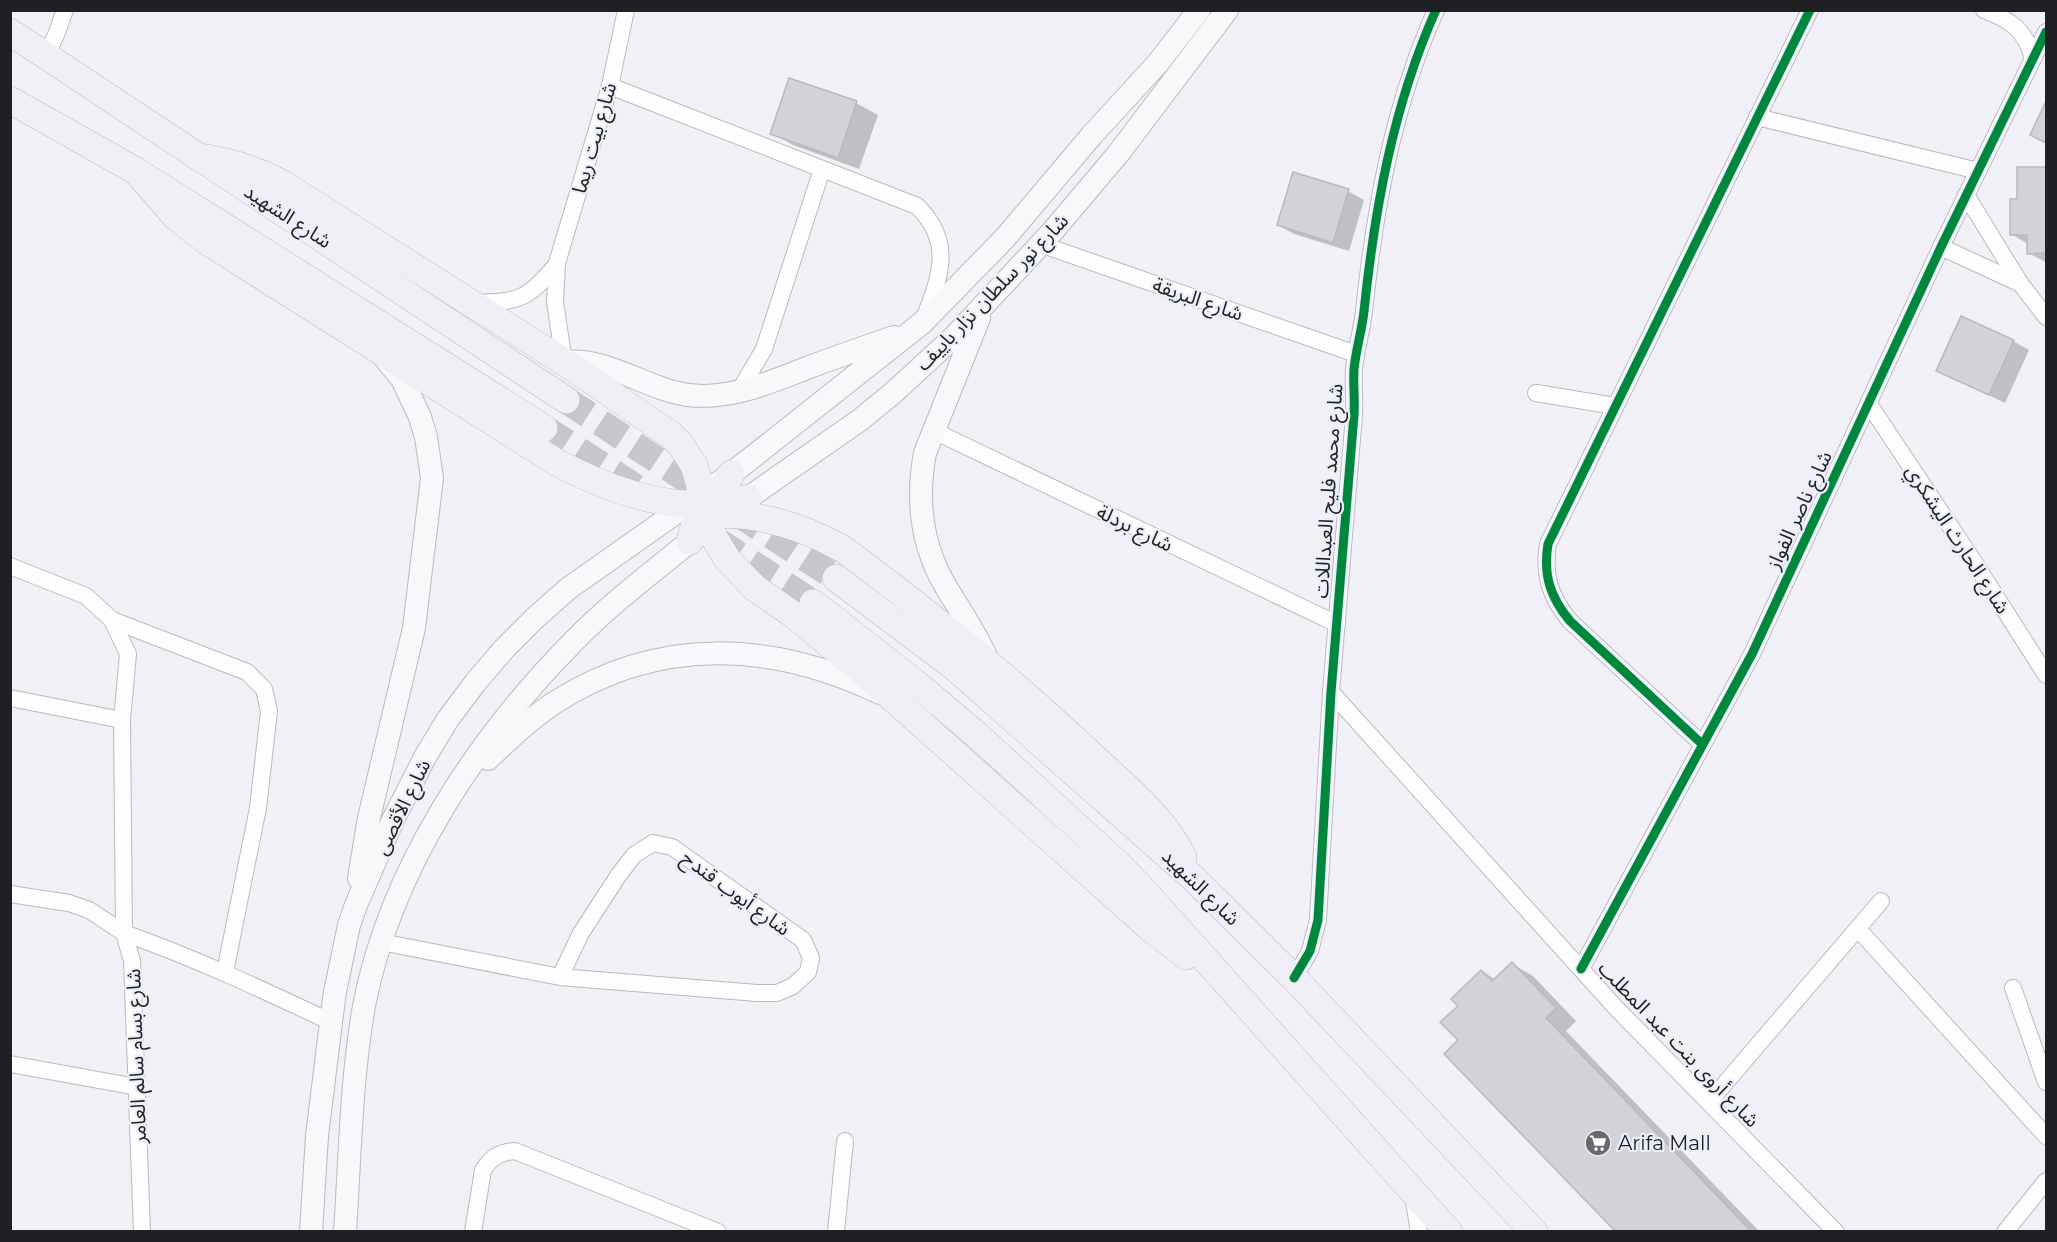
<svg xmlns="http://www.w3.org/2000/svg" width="2057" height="1242" font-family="Montserrat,'Noto Sans Arabic',sans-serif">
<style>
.shadow{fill:#0003}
.building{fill:#d2d3d7;stroke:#b7b9bd;stroke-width:1.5}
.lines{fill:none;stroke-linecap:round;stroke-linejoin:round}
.trunk-tunnel{stroke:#c6c6cc;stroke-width:27;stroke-dasharray:27 14;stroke-linecap:butt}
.minor-casing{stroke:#b9babe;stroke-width:18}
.secondary-casing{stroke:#b9babe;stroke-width:24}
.trunk-casing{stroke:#bdbac5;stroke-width:28}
.minor{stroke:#fdfdfe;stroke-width:16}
.secondary{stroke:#f8f8fa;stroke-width:22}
.trunk{stroke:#f0eef5;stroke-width:27}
.cycleway-casing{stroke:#eceefa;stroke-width:13}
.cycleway{stroke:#00873e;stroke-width:9}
.labels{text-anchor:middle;stroke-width:4.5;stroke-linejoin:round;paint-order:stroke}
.street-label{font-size:20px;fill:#1f2024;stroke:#eceefa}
.poi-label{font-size:20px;fill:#1f2024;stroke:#eceefa;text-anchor:start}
</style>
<rect width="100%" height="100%" fill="#f0f0f6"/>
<g class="shadow">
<polygon points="790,80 856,103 878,115 859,169 793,145 772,133"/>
<polygon points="2046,104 2046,143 2032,135"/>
<polygon points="2018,168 2046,168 2046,262 2028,253 2028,244 2011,234 2019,200"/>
<polygon points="1348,191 1364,200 1349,251 1294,234 1278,225"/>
<polygon points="2013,341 2029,350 2005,403 1938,371"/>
<polygon points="1512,964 1533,976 1576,1021 1566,1031 1760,1232 1618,1232 1460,1040 1460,1006 1482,971 1496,980"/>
</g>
<g class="building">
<polygon points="789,78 857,101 838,158 770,134"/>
<polygon points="2046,101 2046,143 2030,135"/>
<polygon points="2017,167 2046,167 2046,253 2027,254 2027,235 2010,235 2010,199 2017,199"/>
<polygon points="1293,172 1349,189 1333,243 1277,225"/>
<polygon points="1961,316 2014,340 1989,395 1936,371"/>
<polygon points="1512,962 1556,1008 1546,1018 1752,1232 1616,1232 1444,1054 1458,1040 1440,1022 1458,1006 1451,999 1481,970 1492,981"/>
</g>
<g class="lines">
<g class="trunk-tunnel">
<polyline points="566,400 836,578"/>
<polyline points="544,428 646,494"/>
<polyline points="716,540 813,603"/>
</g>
<g class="minor-casing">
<g id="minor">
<path d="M 1984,10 C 2011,20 2025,30 2033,58"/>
<polyline points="46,56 56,35 65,10"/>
<path d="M 610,86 L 917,206 C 953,241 941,275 925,316"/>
<polyline points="1757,117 1978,171"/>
<polyline points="1966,195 2020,283 2046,317"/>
<polyline points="1040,244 1356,354"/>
<polyline points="1941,247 2019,283"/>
<path d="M 474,303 C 518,302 528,300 557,264"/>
<polyline points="564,362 555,302 557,263 610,86 626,10"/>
<polyline points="738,393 764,349 822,169"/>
<polyline points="1536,393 1615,406"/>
<polyline points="1869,404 1974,562 2046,675"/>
<polyline points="934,431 1337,624"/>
<path d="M 10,566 L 86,596 L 112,620 L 128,654 L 122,720 L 124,933 C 195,958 263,990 331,1022"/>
<polyline points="112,620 247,672 264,689 269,711 258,808 225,972"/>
<polyline points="1331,692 1616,1008 1836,1232"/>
<polyline points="10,698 122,720"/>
<path d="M 1702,744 L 1570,621 C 1550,597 1543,575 1548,544 L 1810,10"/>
<polyline points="10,894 69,903 89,910 124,933 132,961 142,1232"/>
<polyline points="1858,929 2046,1136"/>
<polyline points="381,942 560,977 757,993 777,993 793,986 808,972 811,958 803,940 672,847 653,843 634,855 618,876 581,933 560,977"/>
<polyline points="1581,969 1752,654 1941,247 2046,32"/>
<path d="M 1294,978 L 1310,951 L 1318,920 L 1331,692 L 1354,415 C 1355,399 1353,384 1354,369 C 1356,349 1362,330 1364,311 C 1375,207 1393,106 1436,10"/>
<polyline points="2013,988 2046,1082"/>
<polyline points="10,1064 137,1087"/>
<polyline points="1709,1102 1881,901"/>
<polyline points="1413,1196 1419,1232"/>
<path d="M 473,1232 L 483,1170 C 491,1157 500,1152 515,1151 L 718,1232"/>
<polyline points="836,1232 845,1141"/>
<polyline points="2005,1232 2046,1181"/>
</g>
</g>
<g class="secondary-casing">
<g id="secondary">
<path d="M 979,318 L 925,453 C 916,501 921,545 946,587 C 961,612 978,636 989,663"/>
<path d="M 564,362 C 608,357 645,389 688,395 C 730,400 768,383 807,368 C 836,357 865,347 894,337"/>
<polyline points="735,507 860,420 893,393 955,336 1052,232 1118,154 1227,10"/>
<path d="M 488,759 C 509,739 530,719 554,703 C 658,636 772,641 880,693"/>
<polyline points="359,878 369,818 414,628 432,478 426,437 420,417 402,379 384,357"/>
<polyline points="311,1232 317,1136 331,1022 335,992 349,925 356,905 393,820 425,757 448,719 475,683 504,649 535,618 569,588 731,474 922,323 1005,238 1092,135 1158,63 1199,10"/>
<path d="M 345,1232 C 350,1157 351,1080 364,1006 C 390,870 477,739 573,642 C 613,601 659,567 703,531"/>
</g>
</g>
<g class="trunk-casing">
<g id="trunk">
<polyline points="10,32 566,400"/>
<polyline points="10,100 136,171 544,428"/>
<path d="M 198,157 C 229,161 256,169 283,184 L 564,362 L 671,435 L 680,444 L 694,465 L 700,486 L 700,506 L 690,541"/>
<path d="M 136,171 L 176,217 L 208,242 L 556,462 C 614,493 683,517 748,498"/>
<polyline points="731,474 714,505 711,515 712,534 727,559 755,588 791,613 861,670 1149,927 1186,956"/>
<path d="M 713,515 C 758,512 803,527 843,549 C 932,615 1018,685 1099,762 C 1130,791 1164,818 1183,857"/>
<polyline points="836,578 953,666 1192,877 1294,978 1534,1232"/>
<polyline points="813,603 913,681 978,736 1117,863 1146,893 1449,1232"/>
</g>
</g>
<use href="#minor" class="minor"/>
<use href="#secondary" class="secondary"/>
<use href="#trunk" class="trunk"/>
<g class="cycleway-casing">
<g id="cycleway">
<path d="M 1702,744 L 1570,621 C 1550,597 1543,575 1548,544 L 1810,10"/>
<polyline points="1581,969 1752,654 1941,247 2046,32"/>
<path d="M 1294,978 L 1310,951 L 1318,920 L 1331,692 L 1354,415 C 1355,399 1353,384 1354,369 C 1356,349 1362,330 1364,311 C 1375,207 1393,106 1436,10"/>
</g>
</g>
<use href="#cycleway" class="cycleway"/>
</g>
<defs>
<g id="supermarket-disc" transform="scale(1.35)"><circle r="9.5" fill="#68696e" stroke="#eceefa"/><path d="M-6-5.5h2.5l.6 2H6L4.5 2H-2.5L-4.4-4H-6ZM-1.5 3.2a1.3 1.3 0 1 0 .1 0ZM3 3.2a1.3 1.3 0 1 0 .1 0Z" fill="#fff"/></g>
</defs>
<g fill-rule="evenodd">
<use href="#supermarket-disc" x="1598" y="1143"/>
</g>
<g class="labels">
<g class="street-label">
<text transform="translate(594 138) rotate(-74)" y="7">شارع بيت ريما</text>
<text transform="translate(288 216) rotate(33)" y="7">شارع الشهيد</text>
<text transform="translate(992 292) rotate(-46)" y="7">شارع نور سلطان نزار باييف</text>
<text transform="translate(1198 299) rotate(19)" y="7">شارع البريقة</text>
<text transform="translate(1328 491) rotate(-86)" y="7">شارع محمد فليح العبداللات</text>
<text transform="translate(1799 510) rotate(-65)" y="7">شارع ناصر الفواز</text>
<text transform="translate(1135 528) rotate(26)" y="7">شارع بردلة</text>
<text transform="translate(1958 539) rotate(57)" y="7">شارع الحارث اليشكري</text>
<text transform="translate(402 807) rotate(-64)" y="7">شارع الأقصى</text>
<text transform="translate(1201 887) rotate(44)" y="7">شارع الشهيد</text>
<text transform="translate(736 893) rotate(36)" y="7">شارع أيوب قندح</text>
<text transform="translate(1679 1044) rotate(46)" y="7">شارع أروى بنت عبد المطلب</text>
<text transform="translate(136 1056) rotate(-92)" y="7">شارع بسام سالم العامر</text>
</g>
<g class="poi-label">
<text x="1618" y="1150">Arifa Mall</text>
</g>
</g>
<rect width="2057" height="1242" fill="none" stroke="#1f2024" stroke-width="24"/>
</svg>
